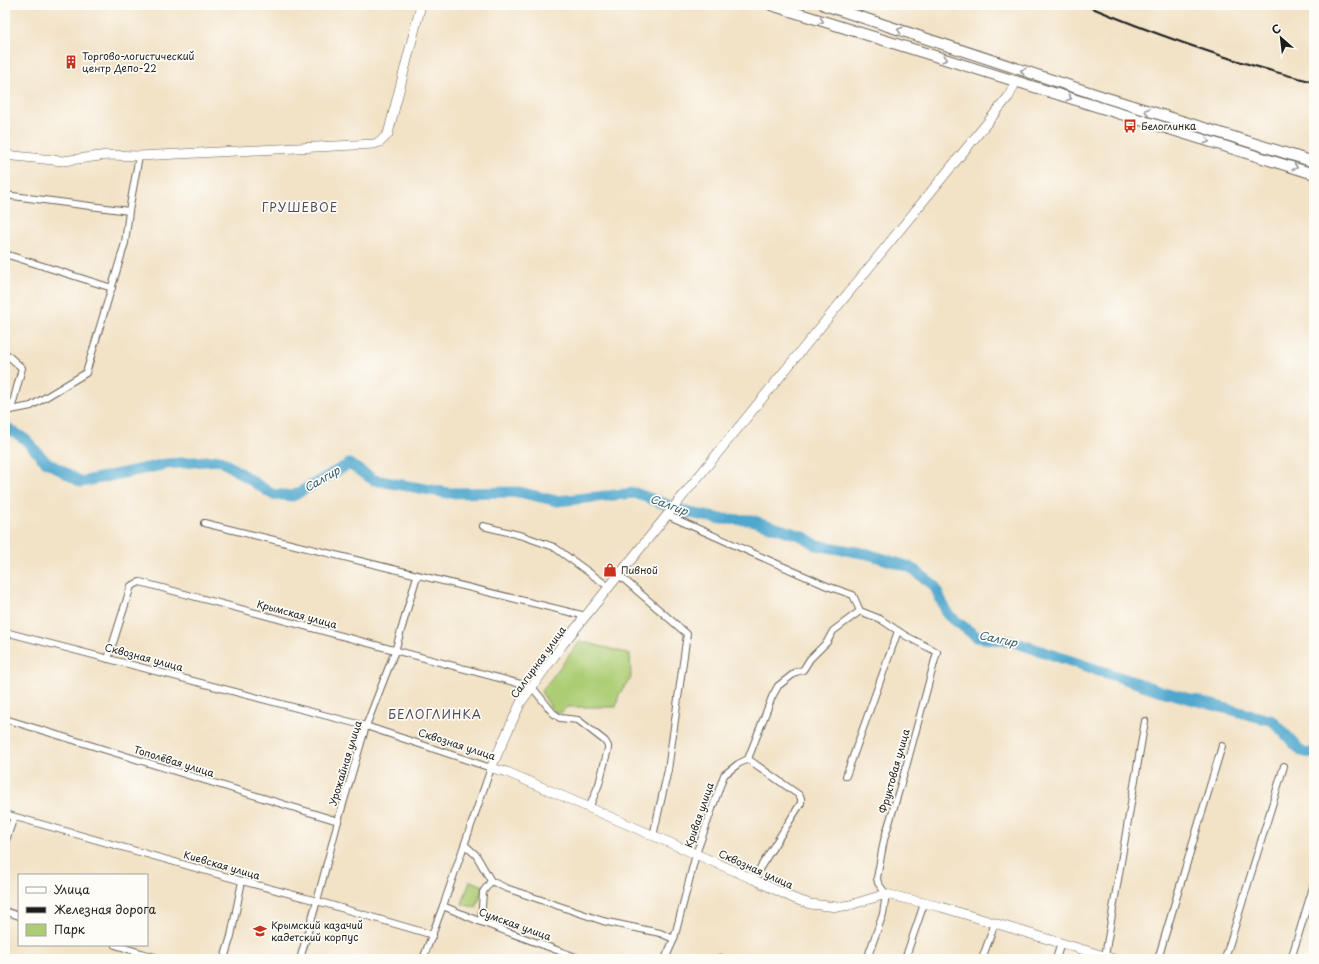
<svg xmlns="http://www.w3.org/2000/svg" width="1319" height="964" font-family="'Playpen Sans',sans-serif">
<style>
.green{fill:#adcd74;stroke:#647448}
.lines{fill:none;stroke-linecap:round;stroke-linejoin:round}
.river{stroke:#50a7cd;stroke-width:11}
.street-casing{stroke:#676158;stroke-width:8}
.secondary-casing{stroke:#676158;stroke-width:10}
.primary-casing{stroke:#676158;stroke-width:12}
.street{stroke:#fff;stroke-width:6}
.secondary{stroke:#fff;stroke-width:9}
.primary{stroke:#fff;stroke-width:10}
.rail{stroke:#1c1c1c;stroke-width:2}
.oneway{stroke:#999}
.labels{text-anchor:middle;stroke-width:3.5;stroke-linejoin:round;paint-order:stroke}
.poi-label{font-size:10px;fill:#1c1c1c;stroke:#fdfcf7;text-anchor:start}
.street-label{font-size:10px;fill:#1c1c1c;stroke:#fdfcf7}
.water-label{font-size:11px;font-style:italic;fill:#335b6c;stroke:#fdfcf7}
.quarter-label{font-size:12px;letter-spacing:1px;fill:#4f485b;stroke:#fdfcf7}
</style>
<rect width="100%" height="100%" fill="#fdfcf7"/>
<filter id="ink" filterUnits="userSpaceOnUse"><feTurbulence type="fractalNoise" baseFrequency=".025" numOctaves="2"/><feDisplacementMap in="SourceGraphic" scale="8" xChannelSelector="R" yChannelSelector="G"/><feConvolveMatrix kernelMatrix="1 2 1 2 8 2 1 2 1" color-interpolation-filters="sRGB"/></filter>
<filter id="wash" filterUnits="userSpaceOnUse"><feTurbulence type="fractalNoise" baseFrequency=".012" numOctaves="4" result="noise"/><feDisplacementMap in="SourceGraphic" scale="16" xChannelSelector="R" yChannelSelector="G"/><feGaussianBlur stdDeviation="0.9" result="paint"/><feColorMatrix in="noise" values="0 0 0 0 0 0 0 0 0 0 0 0 0 0 0 0 0 1.4 0 .05"/><feComposite in="paint" operator="in"/></filter>
<g filter="url(#wash)">
<rect width="100%" height="100%" fill="#f2e2c6"/>
<g class="green">
<polygon points="580,641 630,654 631,678 619,694 616,707 567,707 561,713 554,712 541,692"/>
<polygon points="470,881 484,886 476,908 462,904"/>
</g>
<g class="lines">
<polyline class="river" points="5,426 26,440 45,461 81,482 166,464 220,460 272,494 293,496 349,464 374,480 448,493 519,492 557,501 635,493 690,513 721,519 751,520 802,536 816,545 868,554 910,567 934,585 948,615 977,637 1014,642 1161,691 1273,721 1301,751 1314,754"/>
</g>
</g>
<g filter="url(#ink)">
<g class="lines">
<g class="street-casing">
<g id="street">
<polyline points="5,195 129,211"/>
<polyline points="5,254 112,288"/>
<polyline points="5,353 22,368 11,410 31,406 86,373 125,243 129,211 139,156"/>
<polyline points="667,515 827,586 853,595 860,611 880,619 906,636 937,652 906,767 884,840 877,878 878,883 886,894 883,914 867,959"/>
<polyline points="204,523 586,616"/>
<polyline points="483,526 523,536 554,547 609,587"/>
<polyline points="619,575 687,634 668,770 653,836"/>
<polyline points="5,632 366,726 491,768 443,906 423,959"/>
<polyline points="108,659 131,586 140,582 532,687 553,713 560,718 578,720 605,741 608,746 608,749 599,784 589,808"/>
<polyline points="5,719 338,821"/>
<polyline points="748,759 799,795 801,798 801,803 753,879"/>
<polyline points="846,776 898,631"/>
<polyline points="5,814 242,881 317,901 433,935"/>
<polyline points="5,843 14,817"/>
<polyline points="465,845 476,855 491,881 506,888 603,921 660,933 674,939"/>
<polyline points="443,906 481,922 581,959"/>
<polyline points="5,911 19,916"/>
<polyline points="481,922 483,892 491,881"/>
<polyline points="115,945 161,959"/>
<polyline points="1105,956 1145,721"/>
<polyline points="721,958 723,959"/>
<polyline points="224,959 231,936 242,881"/>
<polyline points="300,959 317,901 338,821 366,726 395,651 417,576"/>
<polyline points="665,959 674,939 696,854 724,775 738,764 748,759 772,697 778,686 796,672 803,670 810,659 827,642 833,631 860,611"/>
<polyline points="905,959 924,904"/>
<polyline points="982,959 995,923"/>
<polyline points="1056,959 1061,943"/>
<polyline points="1158,959 1222,746"/>
<polyline points="1225,959 1284,766"/>
<polyline points="1291,959 1314,884"/>
</g>
</g>
<g class="secondary-casing">
<g id="secondary">
<polyline points="1016,81 1009,96 668,514 563,644 521,702 491,768 507,772 753,879 795,899 810,904 837,907 850,905 886,894 941,907 1114,959"/>
<polyline points="5,155 63,161 107,155 139,156 374,144 380,142 388,134 421,5"/>
</g>
</g>
<g class="primary-casing">
<g id="primary">
<polyline points="771,5 1314,174"/>
<polyline points="824,5 1107,98 1314,162"/>
</g>
</g>
<use href="#street" class="street"/>
<use href="#secondary" class="secondary"/>
<use href="#primary" class="primary"/>
<path class="rail" d="M 1085,5 C 1159,36 1236,63 1314,82"/>
</g>
<defs><path id="oneway-chevron" d="M-2-3.5L2.5 0L-2 3.5" fill="none" stroke-width="1.6" stroke-linecap="round" stroke-linejoin="round"/></defs>
<g class="oneway">
<use href="#oneway-chevron" transform="translate(821 21) rotate(17)"/>
<use href="#oneway-chevron" transform="translate(900 30) rotate(-162)"/>
<use href="#oneway-chevron" transform="translate(945 59) rotate(17)"/>
<use href="#oneway-chevron" transform="translate(1023 71) rotate(-162)"/>
<use href="#oneway-chevron" transform="translate(1069 98) rotate(18)"/>
<use href="#oneway-chevron" transform="translate(1147 111) rotate(-163)"/>
<use href="#oneway-chevron" transform="translate(1207 141) rotate(17)"/>
<use href="#oneway-chevron" transform="translate(1295 167) rotate(18)"/>
</g>
</g>
<defs>
<g id="building-bare" transform="scale(1.08)"><path d="M-4-6H4V6H1V3H-1V6H-4ZM-2.5-4.3h1.7v1.8h-1.7ZM.8-4.3h1.7v1.8H.8ZM-2.5-1h1.7V.8h-1.7ZM.8-1h1.7V.8H.8Z" fill="#c8321e" stroke="#fdfcf7" stroke-width="2.5" paint-order="stroke"/></g>
<g id="bus-bare" transform="scale(1.08)"><path d="M-5-6H5V4H4V6H2V4H-2V6H-4V4H-5ZM-3.5-4V0h7V-4ZM-3.5 1.2v1.5H-2V1.2ZM2 1.2v1.5H3.5V1.2Z" fill="#c8321e" stroke="#fdfcf7" stroke-width="2.5" paint-order="stroke"/></g>
<g id="shop-bare" transform="scale(1.08)"><path d="M-5-2.5h2.3a2.7 3.5 0 0 1 5.4 0H5L5.5 6h-11ZM-1.5-2.5h3a1.5 2.3 0 0 0-3 0Z" fill="#c8321e" stroke="#fdfcf7" stroke-width="2.5" paint-order="stroke"/></g>
<g id="university-bare" transform="scale(1.08)"><path d="M0-5L7-2L0 1L-7-2ZM-4 1L0 2.5L4 1V4Q0 6-4 4Z" fill="#c8321e" stroke="#fdfcf7" stroke-width="2.5" paint-order="stroke"/></g>
</defs>
<g fill-rule="evenodd">
<use href="#building-bare" x="71" y="62"/>
<use href="#bus-bare" x="1130" y="126"/>
<use href="#shop-bare" x="610" y="570"/>
<use href="#university-bare" x="260" y="931"/>
</g>
<g class="labels">
<g class="poi-label">
<text x="82" y="60">Торгово-логистический<tspan x="82" dy="12">центр Депо-22</tspan></text>
<text x="1141" y="130">Белоглинка</text>
<text x="621" y="574">Пивной</text>
<text x="271" y="929">Крымский казачий<tspan x="271" dy="12">кадетский корпус</tspan></text>
</g>
<g class="street-label">
<text transform="translate(297 614) rotate(15)" y="4">Крымская улица</text>
<text transform="translate(144 657) rotate(15)" y="4">Сквозная улица</text>
<text transform="translate(538 662) rotate(-54)" y="4">Салгирная улица</text>
<text transform="translate(457 744) rotate(18)" y="4">Сквозная улица</text>
<text transform="translate(174 761) rotate(17)" y="4">Тополёвая улица</text>
<text transform="translate(345 763) rotate(-73)" y="4">Урожайная улица</text>
<text transform="translate(894 771) rotate(-74)" y="4">Фруктовая улица</text>
<text transform="translate(699 815) rotate(-71)" y="4">Кривая улица</text>
<text transform="translate(222 865) rotate(16)" y="4">Киевская улица</text>
<text transform="translate(756 869) rotate(24)" y="4">Сквозная улица</text>
<text transform="translate(515 924) rotate(20)" y="4">Сумская улица</text>
</g>
<g class="water-label">
<text transform="translate(322 479) rotate(-30)" y="4">Салгир</text>
<text transform="translate(669 505) rotate(20)" y="4">Салгир</text>
<text transform="translate(998 639) rotate(12)" y="4">Салгир</text>
</g>
<g class="quarter-label">
<text x="300" y="212">ГРУШЕВОЕ</text>
<text x="435" y="719">БЕЛОГЛИНКА</text>
</g>
</g>
<rect width="1319" height="964" fill="none" stroke="#fdfcf7" stroke-width="20"/>
<rect x="18" y="874" width="130" height="72" fill="#fdfcf7" stroke="#a3a29f"/>
<rect x="26" y="887" width="20" height="6" fill="#ffffff" stroke="#a3a29f"/>
<text x="54" y="894" font-size="12" fill="#1c1c1c">Улица</text>
<rect x="26" y="907" width="20" height="6" fill="#1c1c1c" stroke="#a3a29f"/>
<text x="54" y="914" font-size="12" fill="#1c1c1c">Железная дорога</text>
<rect x="26" y="924" width="20" height="12" fill="#adcd74" stroke="#a3a29f"/>
<text x="54" y="934" font-size="12" fill="#1c1c1c">Парк</text>
<g transform="translate(1281 38) rotate(332)" stroke="#fdfcf7" stroke-width="3" paint-order="stroke">
<path d="M0-3L7 15L0 10L-7 15Z" fill="#1c1c1c"/>
<text y="-6" font-size="11" font-weight="bold" text-anchor="middle" fill="#1c1c1c">С</text>
</g>
</svg>
